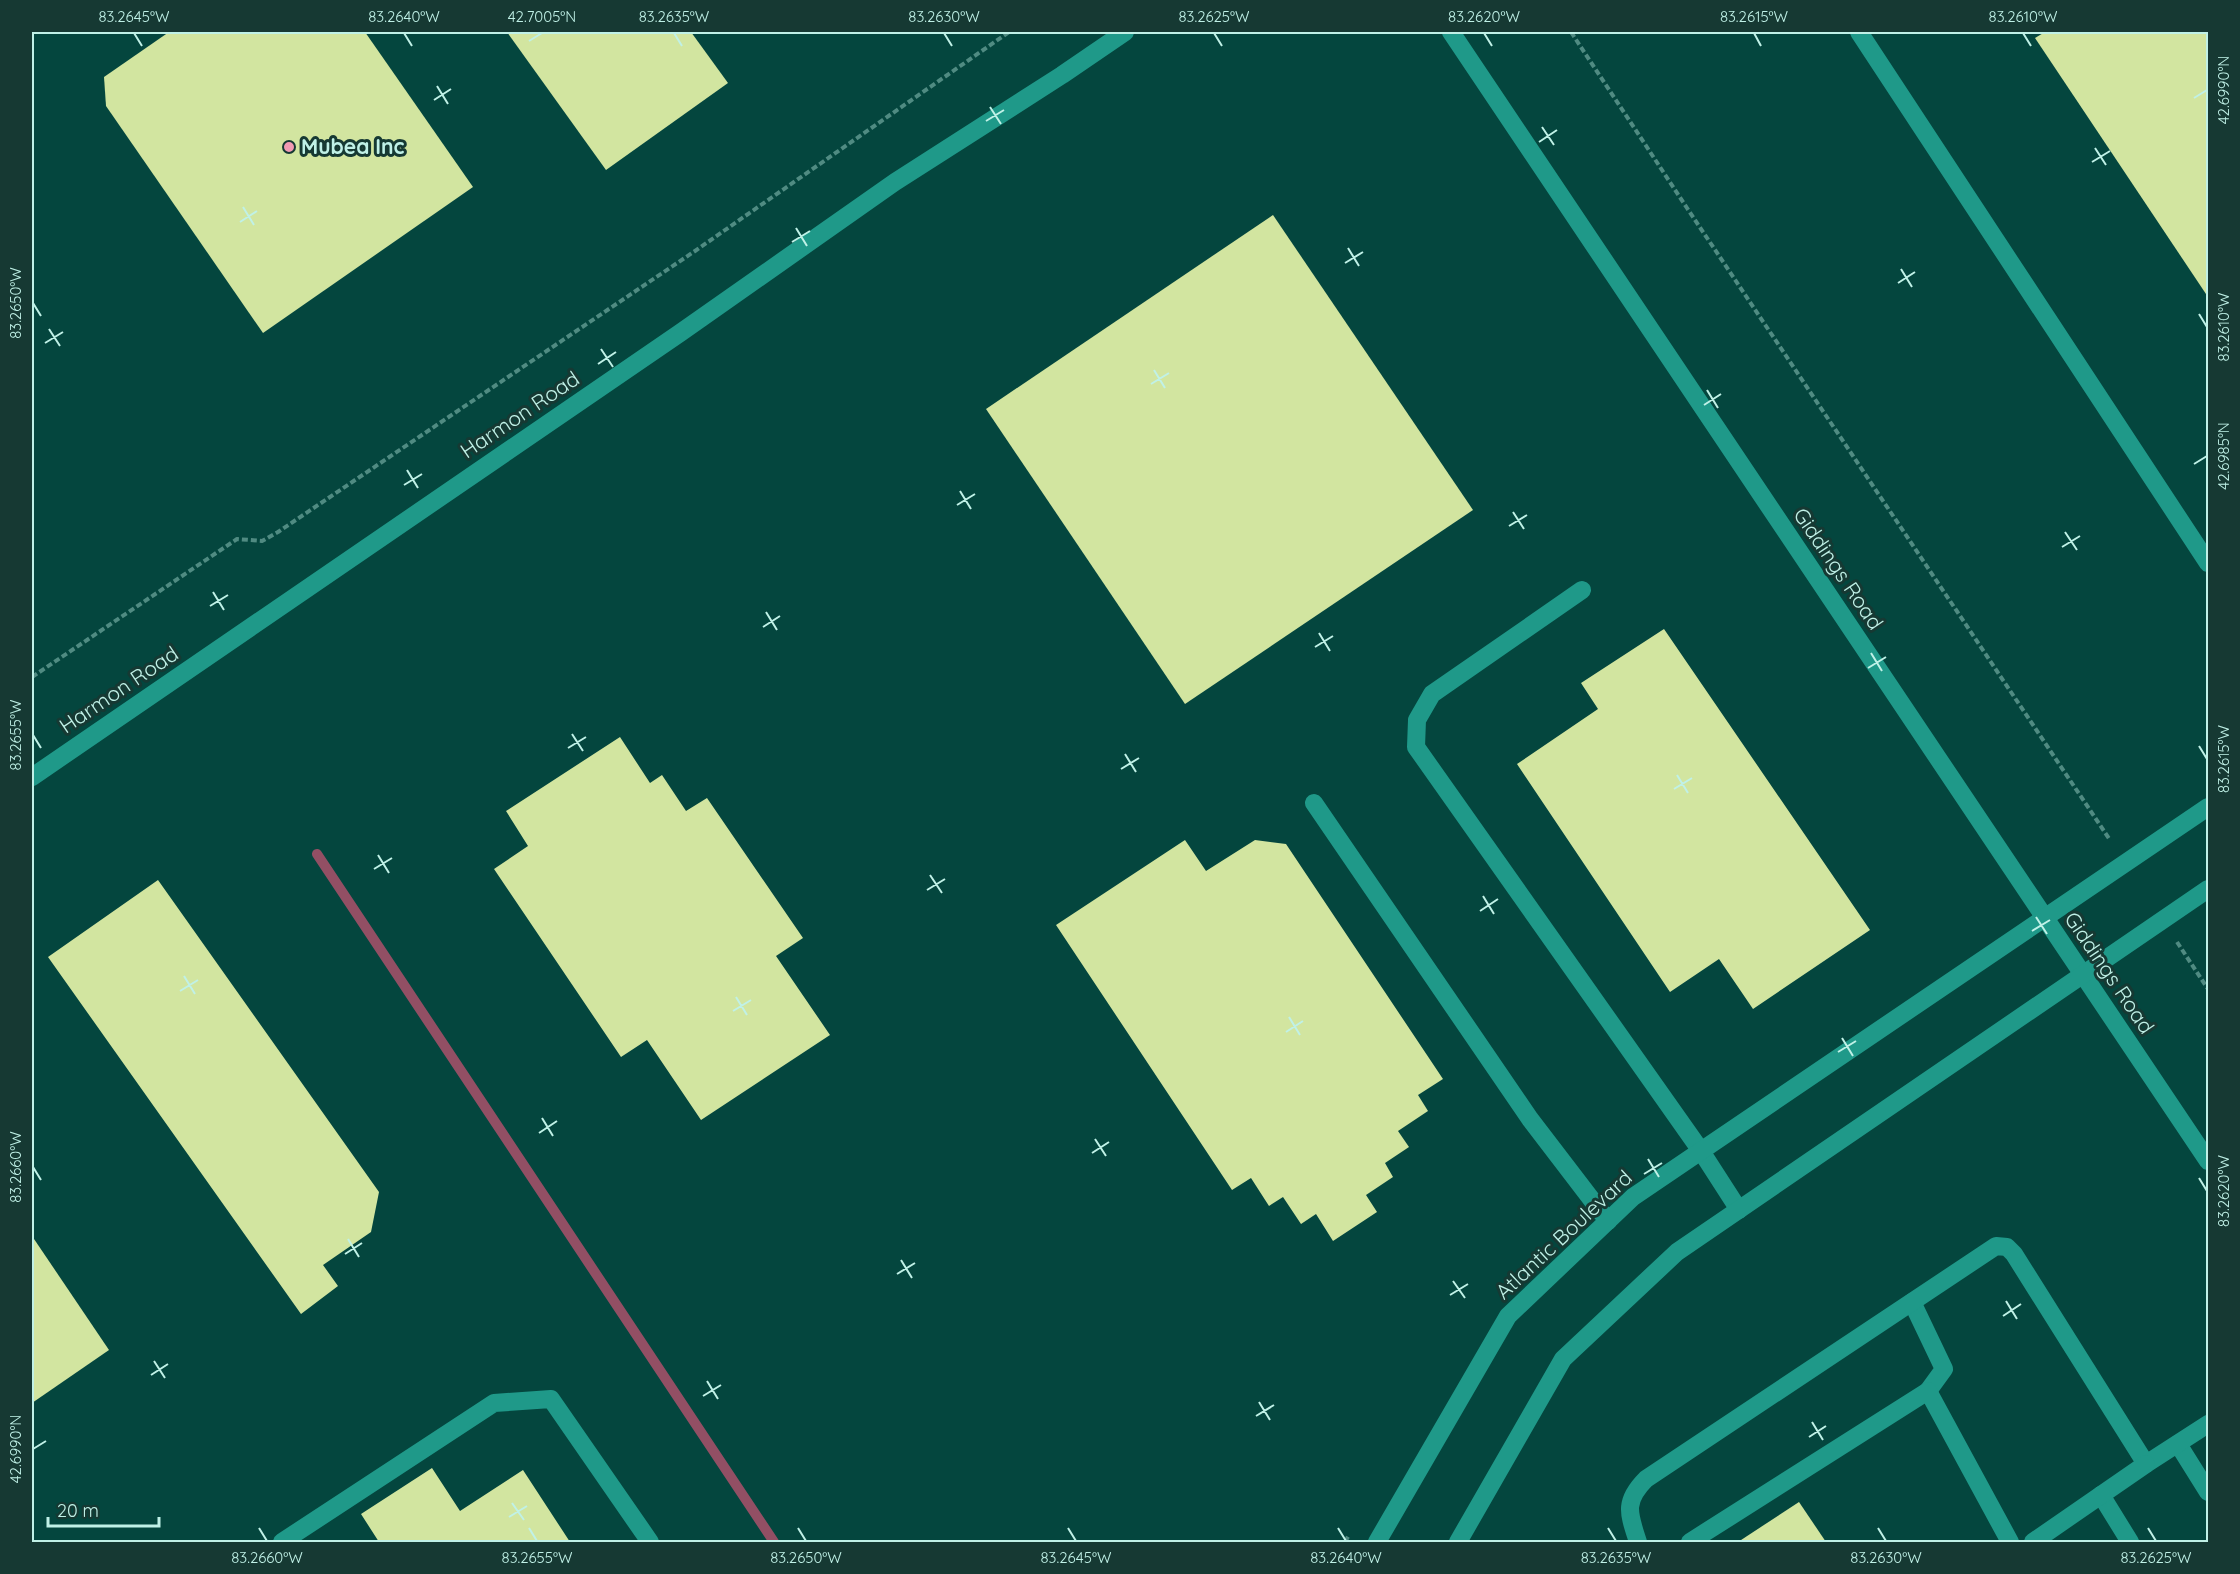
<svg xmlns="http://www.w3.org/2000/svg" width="2240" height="1574" font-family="Quicksand,sans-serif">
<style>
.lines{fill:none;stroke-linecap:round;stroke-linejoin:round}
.stream{stroke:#924f64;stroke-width:10}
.building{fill:#d2e5a0}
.path{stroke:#508b82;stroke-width:4;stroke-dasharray:6 3;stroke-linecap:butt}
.minor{stroke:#1f9989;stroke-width:18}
.ticks{fill:none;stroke:#c0f1e7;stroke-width:2}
.poi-dot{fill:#f19ab3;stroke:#163933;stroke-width:2}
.labels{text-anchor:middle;stroke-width:6;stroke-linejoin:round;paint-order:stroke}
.poi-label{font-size:21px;font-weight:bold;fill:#c0f1e7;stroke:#163933;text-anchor:start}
.street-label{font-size:21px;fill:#c0f1e7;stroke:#163933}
.neatline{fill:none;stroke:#c0f1e7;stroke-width:2}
.ticks-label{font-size:15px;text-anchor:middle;fill:#c0f1e7}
</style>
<rect width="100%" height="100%" fill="#04463e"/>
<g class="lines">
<polyline class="stream" points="317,854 774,1542"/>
</g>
<g class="building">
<polygon points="169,32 365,32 473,187 263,333 106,106 104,77"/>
<polygon points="507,32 691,32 728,83 606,170"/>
<polygon points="2045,32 2208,32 2208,297 2035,38"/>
<polygon points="1273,215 1473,510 1185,704 986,409"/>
<polygon points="1664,629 1870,930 1753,1009 1719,959 1670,992 1517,764 1598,709 1581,683"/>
<polygon points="620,737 650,783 662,775 686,811 707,798 803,938 776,956 830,1035 701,1120 647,1040 621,1057 494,869 528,846 506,811"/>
<polygon points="1185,840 1206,871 1255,840 1286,844 1443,1079 1418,1095 1428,1111 1398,1131 1409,1147 1385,1163 1393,1177 1366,1195 1377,1212 1333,1241 1316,1214 1301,1224 1283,1197 1269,1206 1251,1178 1232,1190 1056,925"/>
<polygon points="158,880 379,1192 371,1232 323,1265 338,1286 301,1314 48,957"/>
<polygon points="32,1236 109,1350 32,1403"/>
<polygon points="432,1468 460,1511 523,1470 570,1542 379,1542 361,1514"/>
<polygon points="1799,1502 1826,1542 1738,1542"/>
</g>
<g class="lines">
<g class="path">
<polyline points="1571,32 1687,208 2110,840"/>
<polyline points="32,677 237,539 262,541 278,532 695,251 1009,32"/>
<polyline points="2177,942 2208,989"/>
<polyline points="1345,1542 1349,1535"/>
</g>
<g class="minor">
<polyline points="1451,32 2208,1161"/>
<polyline points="1859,32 2208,563"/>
<polyline points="1582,590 1432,694 1417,720 1416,747 1701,1151 1739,1210"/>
<polyline points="32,777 680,333 895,182 1062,75 1125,32"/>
<polyline points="1314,803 1530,1119 1608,1221"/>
<polyline points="1912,1302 1944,1369 1928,1391"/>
<polyline points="2178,1444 2208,1492"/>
<polyline points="2101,1495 2130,1542"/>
<polyline points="282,1542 494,1403 551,1399 650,1542"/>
<polyline points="1377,1542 1508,1316 1633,1197 2208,807"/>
<polyline points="1458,1542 1563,1359 1677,1252 2208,889"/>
<path d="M 1638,1542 C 1629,1514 1623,1502 1646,1479 L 1996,1246 L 2007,1247 L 2014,1254 L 2146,1464 L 2208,1424"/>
<polyline points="1690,1542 1928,1391 2010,1542"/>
<polyline points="2033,1542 2146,1464"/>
</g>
</g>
<path class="ticks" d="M 134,33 L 142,46M 404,33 L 412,46M 674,33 L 682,46M 944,33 L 952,46M 1214,33 L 1222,46M 1484,33 L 1492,46M 1754,33 L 1761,46M 2023,33 L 2031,46M 529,41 L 542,33M 437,86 L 448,104M 2194,98 L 2207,90M 434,100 L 451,89M 990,107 L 1001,124M 986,121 L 1004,110M 1542,127 L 1554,145M 1539,142 L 1557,130M 2095,148 L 2106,165M 2092,162 L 2110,151M 243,207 L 254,225M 240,222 L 257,211M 796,228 L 807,246M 792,242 L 810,231M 1348,248 L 1359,266M 1345,263 L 1363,252M 1901,269 L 1912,287M 1898,283 L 1915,272M 33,303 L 41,316M 2199,314 L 2207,327M 49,329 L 60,346M 45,343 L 63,332M 601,349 L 613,367M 598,364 L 616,352M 1154,370 L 1165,388M 1151,384 L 1169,373M 1707,390 L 1718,408M 1704,405 L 1721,394M 2194,464 L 2207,456M 407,470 L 418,488M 404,485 L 422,474M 960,491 L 971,509M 957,505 L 975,494M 1513,512 L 1524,529M 1509,526 L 1527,515M 2065,532 L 2077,550M 2062,547 L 2080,536M 213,592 L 224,610M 210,606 L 228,595M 766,612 L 777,630M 763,627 L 780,616M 1319,633 L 1330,651M 1315,647 L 1333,636M 1871,653 L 1882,671M 1868,668 L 1886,657M 572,734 L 583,751M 33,735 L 41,748M 2199,746 L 2207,759M 568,748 L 586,737M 1125,754 L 1136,772M 1121,769 L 1139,758M 1677,775 L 1688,793M 1674,789 L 1692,778M 378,855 L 389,873M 374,869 L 392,858M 930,875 L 942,893M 927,890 L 945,879M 1483,896 L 1494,914M 1480,911 L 1498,899M 2036,917 L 2047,934M 2032,931 L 2050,920M 184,976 L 195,994M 180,991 L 198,980M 736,997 L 747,1015M 733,1011 L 751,1000M 1289,1017 L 1300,1035M 1286,1032 L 1303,1021M 1842,1038 L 1853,1056M 1838,1052 L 1856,1041M 542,1118 L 553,1136M 539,1133 L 557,1121M 1095,1139 L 1106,1156M 1092,1153 L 1109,1142M 1648,1159 L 1659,1177M 33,1167 L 41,1180M 1644,1174 L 1662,1163M 2199,1178 L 2207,1191M 348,1239 L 359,1257M 345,1254 L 362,1243M 901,1260 L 912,1278M 897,1274 L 915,1263M 1453,1281 L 1465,1298M 1450,1295 L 1468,1284M 2006,1301 L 2017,1319M 2003,1316 L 2021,1304M 154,1361 L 165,1378M 151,1375 L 168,1364M 707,1381 L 718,1399M 703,1396 L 721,1385M 1259,1402 L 1270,1420M 1256,1416 L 1274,1405M 1812,1422 L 1823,1440M 1809,1437 L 1826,1426M 33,1449 L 46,1441M 512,1503 L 524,1520M 509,1517 L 527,1506M 259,1528 L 267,1541M 529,1528 L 537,1541M 798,1528 L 806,1541M 1068,1528 L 1076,1541M 1338,1528 L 1346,1541M 1608,1528 L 1616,1541M 1878,1528 L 1886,1541M 2148,1528 L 2156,1541"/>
<circle class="poi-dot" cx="289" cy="147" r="6"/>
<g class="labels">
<g class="poi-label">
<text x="301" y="154">Mubea Inc</text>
</g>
<g class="street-label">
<text transform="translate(520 415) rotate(-34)" y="7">Harmon Road</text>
<text transform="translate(1838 569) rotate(56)" y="7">Giddings Road</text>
<text transform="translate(119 690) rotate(-34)" y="7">Harmon Road</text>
<text transform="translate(2109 973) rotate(56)" y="7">Giddings Road</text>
<text transform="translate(1564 1235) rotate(-43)" y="7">Atlantic Boulevard</text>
</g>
</g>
<rect width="2240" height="1574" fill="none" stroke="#163933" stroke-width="66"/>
<path d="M48 1517v9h111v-9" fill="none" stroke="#c0f1e7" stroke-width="3"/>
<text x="57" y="1517" font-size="18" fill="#c0f1e7" stroke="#163933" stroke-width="4.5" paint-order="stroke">20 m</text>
<rect x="33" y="33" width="2174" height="1508" class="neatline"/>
<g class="ticks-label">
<text x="134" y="22">83.2645°W</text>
<text x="404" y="22">83.2640°W</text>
<text x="542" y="22">42.7005°N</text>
<text x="674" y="22">83.2635°W</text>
<text x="944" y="22">83.2630°W</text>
<text x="1214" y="22">83.2625°W</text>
<text x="1484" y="22">83.2620°W</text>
<text x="1754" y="22">83.2615°W</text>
<text x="2023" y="22">83.2610°W</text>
<text transform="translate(2224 90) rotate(-90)" y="5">42.6990°N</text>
<text transform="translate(16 303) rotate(-90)" y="5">83.2650°W</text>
<text transform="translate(2224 327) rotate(-90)" y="5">83.2610°W</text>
<text transform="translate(2224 456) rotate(-90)" y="5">42.6985°N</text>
<text transform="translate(16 735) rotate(-90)" y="5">83.2655°W</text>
<text transform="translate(2224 759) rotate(-90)" y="5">83.2615°W</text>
<text transform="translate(16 1167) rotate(-90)" y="5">83.2660°W</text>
<text transform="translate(2224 1191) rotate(-90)" y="5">83.2620°W</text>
<text transform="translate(16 1449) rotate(-90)" y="5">42.6990°N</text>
<text x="267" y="1563">83.2660°W</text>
<text x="537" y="1563">83.2655°W</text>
<text x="806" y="1563">83.2650°W</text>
<text x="1076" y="1563">83.2645°W</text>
<text x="1346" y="1563">83.2640°W</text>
<text x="1616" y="1563">83.2635°W</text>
<text x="1886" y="1563">83.2630°W</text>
<text x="2156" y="1563">83.2625°W</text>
</g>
</svg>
